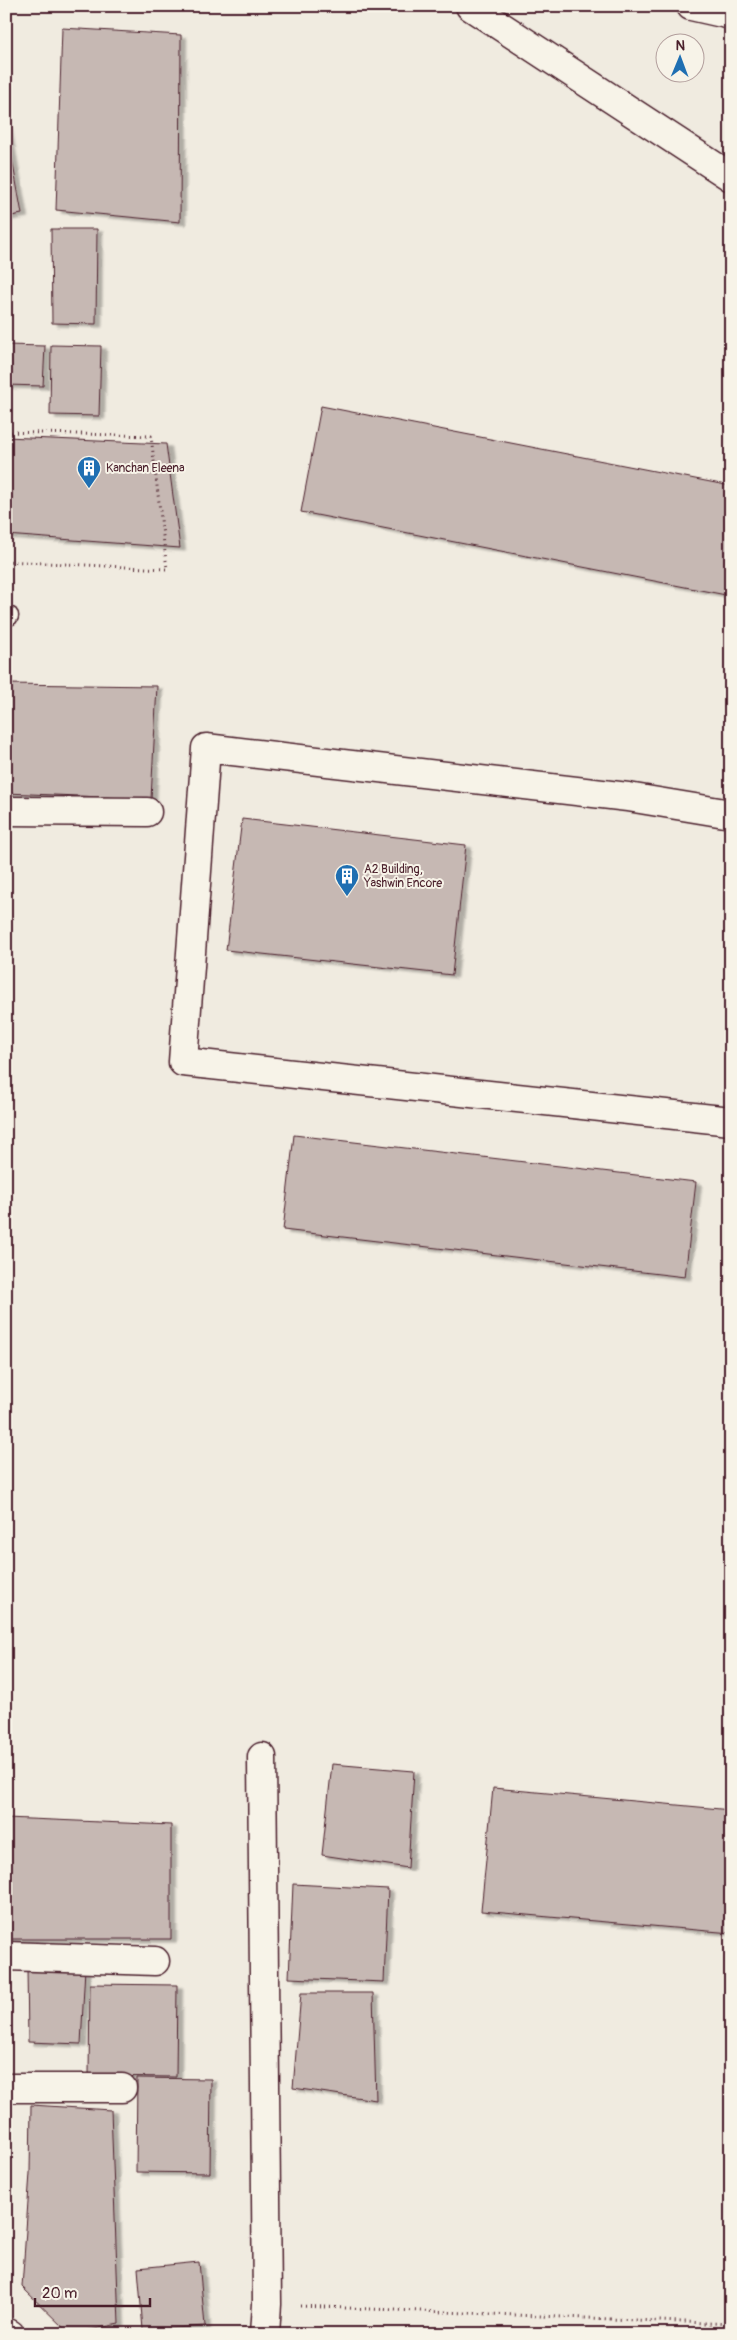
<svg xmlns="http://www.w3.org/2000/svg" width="737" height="2340" font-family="Pangolin,sans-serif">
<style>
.building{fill:#c6b8b3;stroke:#4a1f2b;filter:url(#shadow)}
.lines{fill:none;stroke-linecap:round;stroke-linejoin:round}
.service-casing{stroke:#4a1f2b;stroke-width:21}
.minor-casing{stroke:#4a1f2b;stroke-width:31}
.path{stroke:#4a1f2b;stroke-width:3;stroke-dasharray:1 4;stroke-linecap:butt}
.service{stroke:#f7f3e8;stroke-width:18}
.minor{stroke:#f7f3e8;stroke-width:28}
.labels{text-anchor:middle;stroke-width:4;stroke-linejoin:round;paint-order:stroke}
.poi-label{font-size:12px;fill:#4a1f2b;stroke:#f7f3e8;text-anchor:start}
</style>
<defs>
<filter id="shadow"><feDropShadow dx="5.5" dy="3" stdDeviation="1" flood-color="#0004"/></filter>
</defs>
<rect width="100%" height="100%" fill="#f0ebe0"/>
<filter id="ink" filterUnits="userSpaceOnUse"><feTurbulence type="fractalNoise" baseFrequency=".02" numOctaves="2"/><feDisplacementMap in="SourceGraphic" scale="10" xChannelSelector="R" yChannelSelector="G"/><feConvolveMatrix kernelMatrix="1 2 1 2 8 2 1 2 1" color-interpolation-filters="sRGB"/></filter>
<g filter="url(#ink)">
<g class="building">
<polygon points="62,28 181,35 180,222 56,210"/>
<polygon points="6,126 22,214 6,217"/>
<polygon points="51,229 97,229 96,324 52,323"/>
<polygon points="6,345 45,346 43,386 6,385"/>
<polygon points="51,345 101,346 99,416 50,415"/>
<polygon points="321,406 731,486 731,596 301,512"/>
<polygon points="6,437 166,444 180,548 6,535"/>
<polygon points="6,684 157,686 151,799 6,793"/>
<polygon points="242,819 466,845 452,975 226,950"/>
<polygon points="294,1135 696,1182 685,1277 283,1230"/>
<polygon points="332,1764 414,1771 408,1868 322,1855"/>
<polygon points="493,1788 731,1810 731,1933 481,1911"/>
<polygon points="6,1818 171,1825 171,1939 6,1939"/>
<polygon points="293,1884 388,1889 384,1982 289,1978"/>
<polygon points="27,1967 85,1968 81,2044 28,2042"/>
<polygon points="90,1984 177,1985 176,2077 89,2076"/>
<polygon points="301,1993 373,1993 376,2100 293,2088"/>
<polygon points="137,2078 211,2079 210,2173 136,2172"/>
<polygon points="31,2105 111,2110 119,2324 70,2334 22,2287 30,2173"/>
<polygon points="199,2262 205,2326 143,2330 138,2268"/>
</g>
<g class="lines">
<g class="service-casing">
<polyline id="service" points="6,616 9,616"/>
</g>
<g class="minor-casing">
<g id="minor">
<polyline points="470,6 731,177"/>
<polyline points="691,6 731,15"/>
<polyline points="6,811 147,812"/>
<polyline points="731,814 628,797 206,748 183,1062 731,1121"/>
<polyline points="262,1757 267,2304 265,2334"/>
<polyline points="6,1956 155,1961"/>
<polyline points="6,2088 122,2088"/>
<polyline points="6,2332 10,2334"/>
</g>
</g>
<g class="path">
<polyline points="6,432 151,436 167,569 6,561"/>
<polyline points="300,2306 731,2324"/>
</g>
<use href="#service" class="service"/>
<use href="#minor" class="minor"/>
</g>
</g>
<defs>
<g id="building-pin" transform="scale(1.25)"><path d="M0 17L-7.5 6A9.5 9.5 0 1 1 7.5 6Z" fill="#1f6fb2" stroke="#f7f3e8"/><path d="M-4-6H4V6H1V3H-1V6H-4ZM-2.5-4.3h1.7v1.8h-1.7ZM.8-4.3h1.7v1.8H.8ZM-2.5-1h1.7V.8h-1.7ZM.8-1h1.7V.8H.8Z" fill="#fff"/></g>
</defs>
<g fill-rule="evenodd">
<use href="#building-pin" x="89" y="468"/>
<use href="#building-pin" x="347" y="876"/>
</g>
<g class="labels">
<g class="poi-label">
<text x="106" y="472">Kanchan Eleena</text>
<text x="364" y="873">A2 Building,<tspan x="364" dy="14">Yashwin Encore</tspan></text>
</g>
</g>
<rect width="737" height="2340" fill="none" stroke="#f7f3e8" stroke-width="25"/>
<rect x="12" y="12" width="712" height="2315" fill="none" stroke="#4a1f2b" stroke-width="2" filter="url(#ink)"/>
<g transform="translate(680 58) rotate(1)"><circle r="24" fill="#f7f3e8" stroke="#b29e9c"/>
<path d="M0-4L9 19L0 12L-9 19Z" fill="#1f6fb2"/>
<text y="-8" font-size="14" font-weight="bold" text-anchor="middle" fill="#4a1f2b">N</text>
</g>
<path d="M35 2298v8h115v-8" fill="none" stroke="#4a1f2b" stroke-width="2.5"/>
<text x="42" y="2298" font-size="15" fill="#4a1f2b" stroke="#f7f3e8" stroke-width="4" paint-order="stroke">20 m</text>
</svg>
